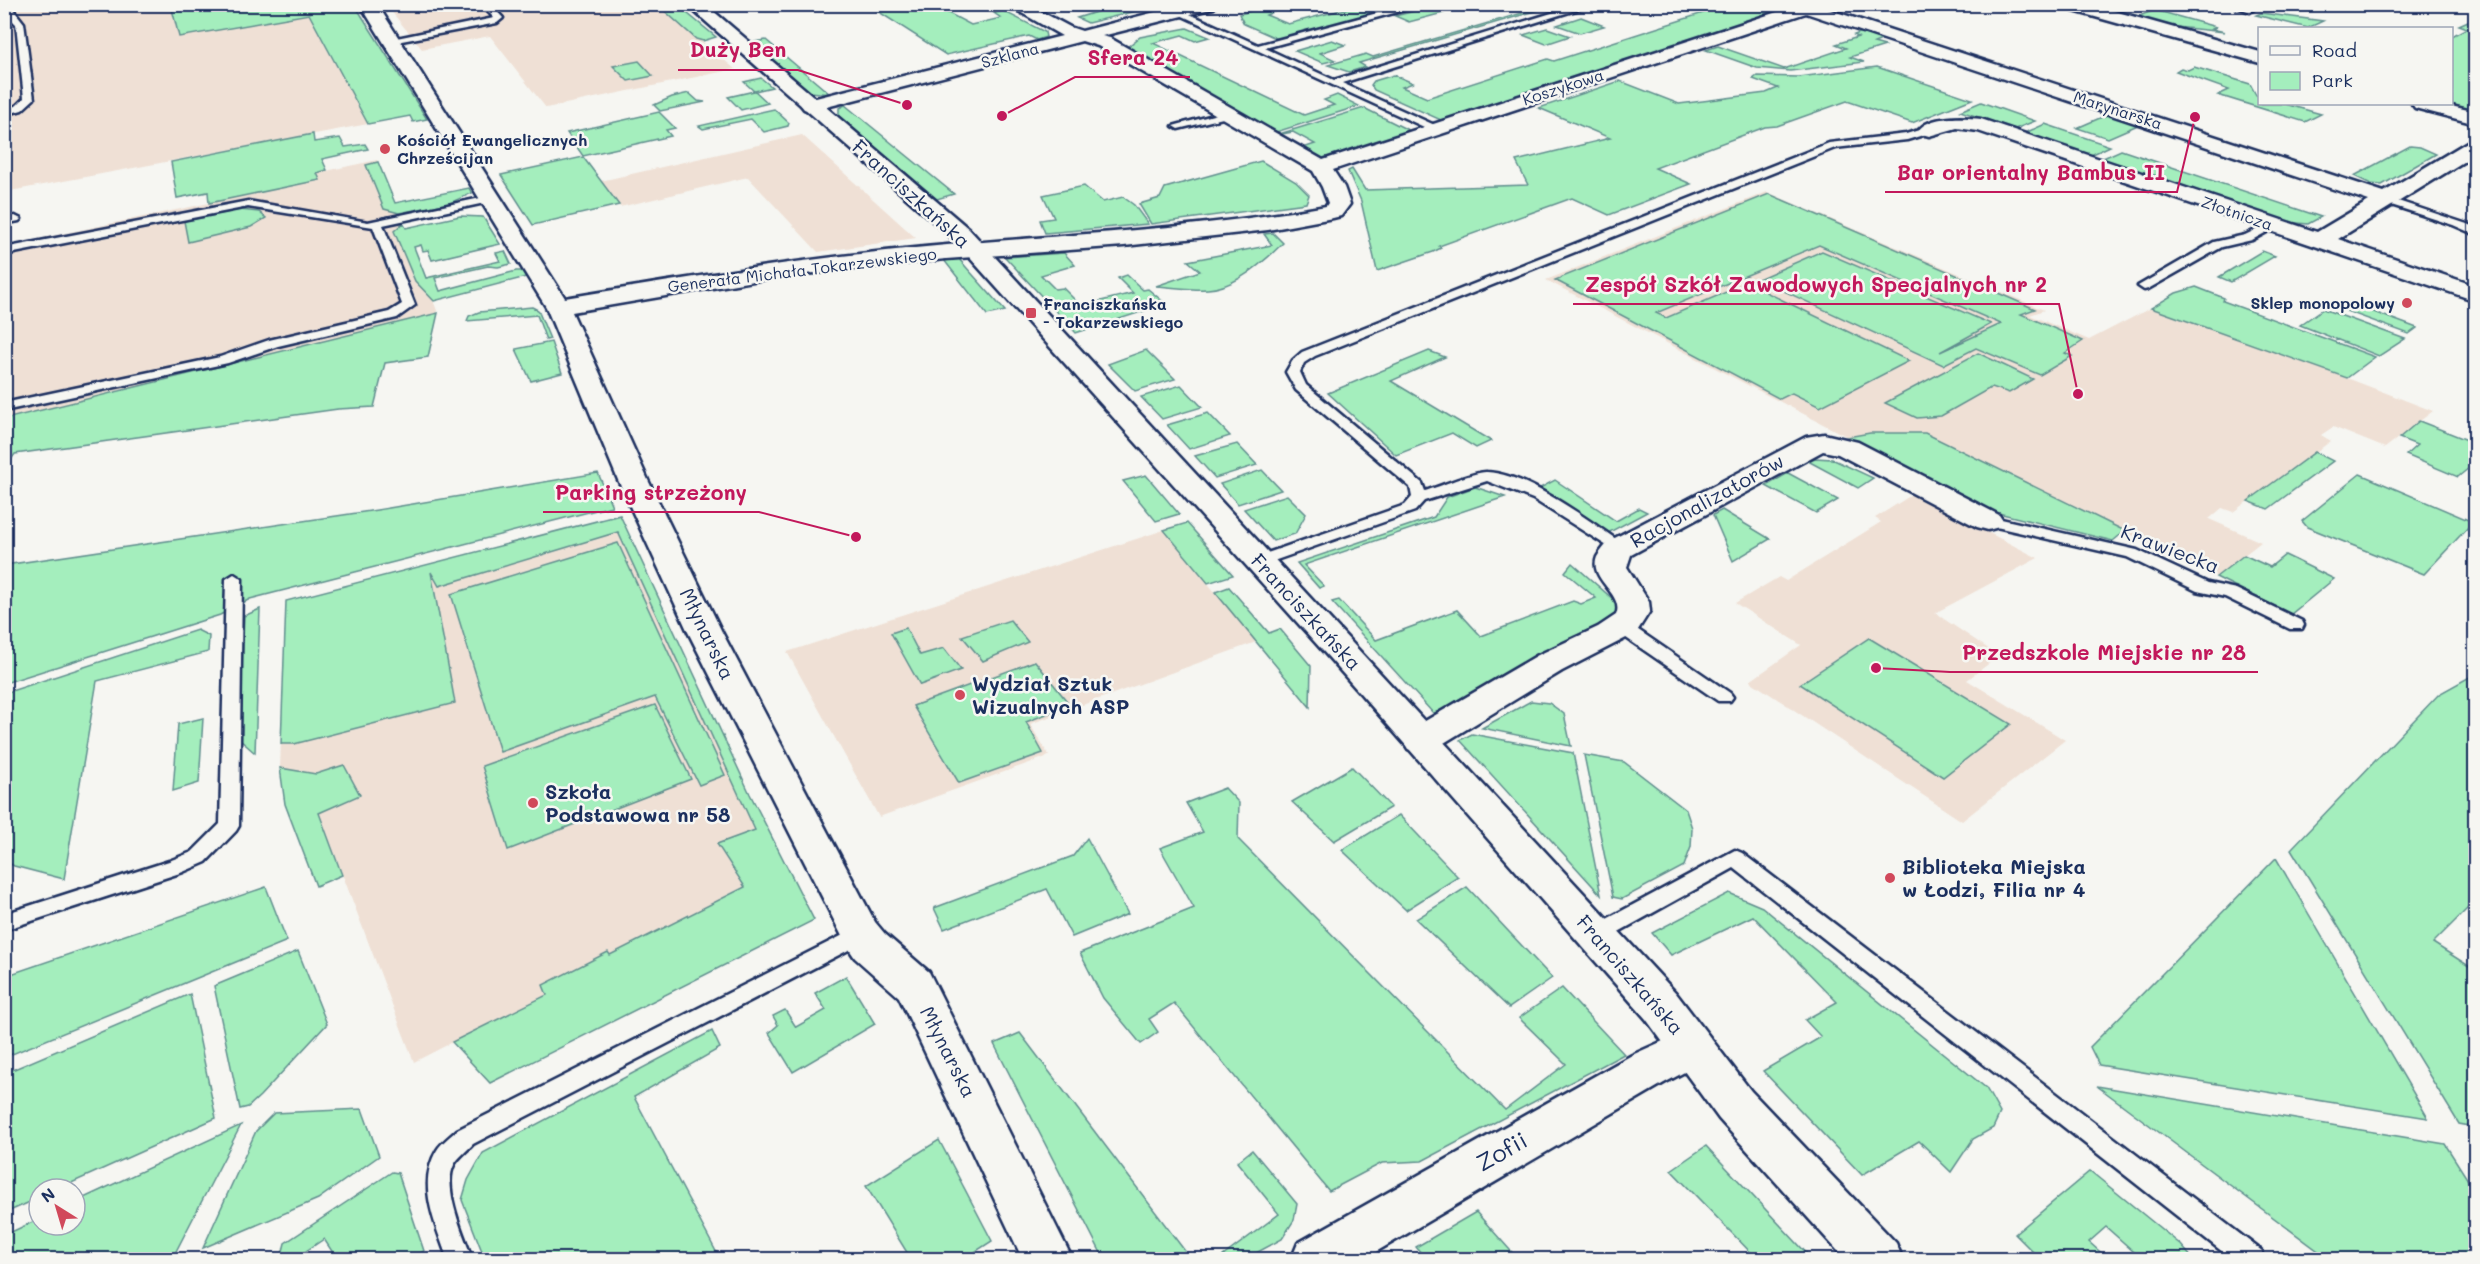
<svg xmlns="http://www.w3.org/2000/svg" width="2480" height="1264" font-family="Mali,sans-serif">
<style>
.built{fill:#efe0d5}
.green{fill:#a4eebd;stroke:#608e8e;stroke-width:1.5}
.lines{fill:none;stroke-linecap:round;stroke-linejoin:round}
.service-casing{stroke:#1b2f5e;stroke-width:5}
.minor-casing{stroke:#1b2f5e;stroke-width:5}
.tertiary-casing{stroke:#1b2f5e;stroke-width:5}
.service{fill:#f6f6f2;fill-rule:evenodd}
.minor{fill:#f6f6f2;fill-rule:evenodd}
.tertiary{fill:#f6f6f2;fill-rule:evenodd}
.poi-dot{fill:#d1495b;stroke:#f6f6f2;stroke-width:2}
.labels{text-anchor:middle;stroke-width:5;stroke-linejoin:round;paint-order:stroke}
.far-street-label{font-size:16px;fill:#1b2f5e;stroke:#f6f6f2}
.far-poi-label{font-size:16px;font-weight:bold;fill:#1b2f5e;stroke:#f6f6f2;text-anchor:start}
.street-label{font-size:20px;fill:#1b2f5e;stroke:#f6f6f2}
.poi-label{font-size:20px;font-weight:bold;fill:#1b2f5e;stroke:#f6f6f2;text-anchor:start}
.near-street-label{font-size:24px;fill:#1b2f5e;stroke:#f6f6f2}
.leader{fill:none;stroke:#c2185b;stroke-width:2}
.callout-dot{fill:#c2185b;stroke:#f6f6f2;stroke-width:2}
.callout-label{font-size:21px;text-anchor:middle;font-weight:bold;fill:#c2185b;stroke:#f6f6f2;stroke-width:5;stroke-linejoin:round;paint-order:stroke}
</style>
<rect width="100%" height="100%" fill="#f6f6f2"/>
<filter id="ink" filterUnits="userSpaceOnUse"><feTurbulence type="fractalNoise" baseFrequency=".0167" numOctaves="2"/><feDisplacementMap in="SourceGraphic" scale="12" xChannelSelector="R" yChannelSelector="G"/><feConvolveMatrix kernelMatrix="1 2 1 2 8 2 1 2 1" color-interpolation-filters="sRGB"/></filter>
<g filter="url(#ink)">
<g class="built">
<polygon points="4,5 171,5 179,36 309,14 368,124 5,192"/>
<polygon points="386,5 658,5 735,69 546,108 490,36 422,49"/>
<polygon points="802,135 916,238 818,252 748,177 620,207 601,181"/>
<polygon points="377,160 438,313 5,419 4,246 319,180 317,173"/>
<polygon points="1767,192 2044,310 2030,315 2089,340 2151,308 2347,378 2433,411 2385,448 2333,427 2321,435 2331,441 2233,512 2222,508 2209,519 2261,542 2216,577 2125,532 2113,541 1990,511 1546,280"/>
<polygon points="1913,494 2038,558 1935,613 1999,656 1967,680 2065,740 1962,821 1750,681 1801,645 1735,603 1779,577 1786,581 1881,522 1875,518"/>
<polygon points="620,515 750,794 814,920 490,1083 453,1042 414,1062 319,813 280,768 286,601"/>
<polygon points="1164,530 1256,642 1030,724 1049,756 879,817 787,652"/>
</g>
<g class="green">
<polygon points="198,4 355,5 427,119 413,122 410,116 368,124 309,14 179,37 172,9"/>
<polygon points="658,5 677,5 716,37 703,41 696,39"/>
<polygon points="868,5 933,5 971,25 1001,18 994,13 1003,11 1045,32 1046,37 1037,40 1029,36 946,55"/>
<polygon points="1113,5 1117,6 1161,5 1088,23 1077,18 1096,12 1081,5 1069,5"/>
<polygon points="1360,5 1409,5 1278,39 1244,24 1239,14 1264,8 1276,11 1266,15 1288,24"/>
<polygon points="1439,5 1473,5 1409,22 1395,16"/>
<polygon points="1549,5 1556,5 1359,63 1366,67 1349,72 1328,65 1366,54 1373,57"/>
<polygon points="1728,5 1777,5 1791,9 1443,121 1374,90 1371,85 1374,81 1394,75 1413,83 1402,87 1427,98 1548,59 1554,61"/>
<polygon points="2117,10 2139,16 2155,10 2216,27 2212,29 2225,32 2156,25 2110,12"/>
<polygon points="2261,13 2323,21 2308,28 2256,15"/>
<polygon points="1581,17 1604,26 1580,33 1557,25"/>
<polygon points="2475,18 2475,111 2440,104 2452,104 2452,36 2467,28 2459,25"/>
<polygon points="1187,28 1209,37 1195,41 1182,35 1153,43 1304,115 1334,105 1324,100 1337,95 1359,106 1273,133 1126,48 1140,37"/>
<polygon points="1547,28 1570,36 1546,44 1523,35"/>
<polygon points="1862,32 1884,39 1874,43 1885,46 1850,57 1864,62 1790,71 1757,68 1706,50 1718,46 1784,69 1846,48 1836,44 1858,37 1854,35"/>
<polygon points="766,40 830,94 810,92 753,42"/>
<polygon points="1332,40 1345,45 1320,53 1335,60 1323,63 1295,51"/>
<polygon points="639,61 653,76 628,81 613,66"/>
<polygon points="1877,67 1972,99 1912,123 1847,101 1777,126 1765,127 1655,168 1691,184 1609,215 1572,198 1439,246 1441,248 1433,252 1377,271 1361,201 1348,171 1352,169 1365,190 1528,185 1516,161 1610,138 1539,108 1620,81 1679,104 1766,93 1778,88 1753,79 1757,76 1799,77"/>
<polygon points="2194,67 2250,84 2256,95 2259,96 2260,104 2285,104 2321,114 2305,122 2218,95 2229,90 2176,71 2181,68 2188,70"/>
<polygon points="761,78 772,87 755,91 768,103 741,110 728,97 754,91 744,82"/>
<polygon points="689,93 698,101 705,102 660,111 654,105 672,97"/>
<polygon points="1981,102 2035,121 2015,129 1960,111"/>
<polygon points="845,105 954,194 937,199 839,116 839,108"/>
<polygon points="1364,108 1410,131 1330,159 1321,159 1300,149 1315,144 1293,132 1276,135"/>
<polygon points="774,109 789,123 788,126 764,132 751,119 703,129 699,126"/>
<polygon points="659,112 675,128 666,130 671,136 583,156 567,133"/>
<polygon points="2109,114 2140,124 2108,138 2077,128"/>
<polygon points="2045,124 2110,146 2091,155 2025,133"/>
<polygon points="313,134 314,142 340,138 345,147 365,144 368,149 322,159 327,170 317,173 320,180 209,203 208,192 177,198 171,162"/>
<polygon points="2410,146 2420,147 2436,154 2382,185 2371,184 2354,176"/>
<polygon points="2121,150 2321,217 2308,224 2286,222 2101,159"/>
<polygon points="583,157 619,205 533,225 501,175"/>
<polygon points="1261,161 1296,182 1309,195 1306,203 1151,224 1139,204 1160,198 1165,188"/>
<polygon points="378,162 395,203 469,188 472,193 450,203 399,213 384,209 366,165"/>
<polygon points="1084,186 1103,202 1123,197 1134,205 1148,224 1045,233 1040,220 1054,218 1043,195"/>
<polygon points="1769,194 2035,309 2021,314 2083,341 2065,353 2072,356 2040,375 1976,348 1943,365 1758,279 1822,251 1991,324 1940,352 2001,324 1819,245 1656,313 1666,318 1747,283 1909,361 1820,407 1792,393 1780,399 1555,280"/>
<polygon points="240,210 259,212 266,218 251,227 188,242 184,221"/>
<polygon points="460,216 483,217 500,244 432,260 428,250 423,251 421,245 414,247 426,278 500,261 496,253 505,251 511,264 498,267 488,266 435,278 440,291 516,271 524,271 526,277 434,301 415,281 394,231 403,223 406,228"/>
<path d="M 1273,233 L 1283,243 C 1265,261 1234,288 1208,289 C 1191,290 1173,287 1156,286 L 1200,271 L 1188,261 L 1272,245 L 1264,234 Z"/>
<polygon points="2262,251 2275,256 2231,282 2219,277"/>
<polygon points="1064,253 1075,265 1041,275 1055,289 1063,288 1081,306 1133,293 1118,278 1127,275 1143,290 1148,289 1166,304 1076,333 1005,257"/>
<polygon points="949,257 958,258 1005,311 987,315 944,260 786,278 786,275"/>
<polygon points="2196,287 2224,298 2223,301 2375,357 2347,378 2151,308 2176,293"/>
<polygon points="2352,304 2417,328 2409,334 2346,311 2345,308"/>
<polygon points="532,307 538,310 550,339 546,340 537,315 467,321 469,316 479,312"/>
<polygon points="2323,309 2405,339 2379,356 2300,325"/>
<polygon points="438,313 428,357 385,363 374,407 338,409 15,454 5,468 5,419"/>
<polygon points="551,342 562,373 531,381 516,349"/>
<polygon points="1146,350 1175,379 1135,391 1108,364"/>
<polygon points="1429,351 1445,357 1391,381 1491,441 1476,448 1452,433 1396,455 1328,393"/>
<polygon points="1978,353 2033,379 2009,393 1992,387 1941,416 1917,418 1885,403"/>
<polygon points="1181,385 1202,407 1162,419 1141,397"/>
<polygon points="1208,413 1230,436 1189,449 1167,425"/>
<polygon points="2419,421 2475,443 2475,463 2458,477 2406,455 2417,445 2399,438"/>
<polygon points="1870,433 1925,433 2125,531 2113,541 1990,511 1847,437"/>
<polygon points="1237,444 1257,465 1215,478 1195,456"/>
<polygon points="2315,452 2333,461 2268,509 2248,501"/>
<polygon points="1815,458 1832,459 1873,478 1858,488 1808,461"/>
<polygon points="1262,470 1281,490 1238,504 1220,484"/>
<polygon points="598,473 612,506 250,599 220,615 5,683 5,565 377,510"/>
<polygon points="1788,473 1838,500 1816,513 1766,486"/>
<polygon points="2360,474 2473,522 2424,574 2307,527 2302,521"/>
<polygon points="1146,475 1179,514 1156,521 1123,481"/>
<polygon points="1555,480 1616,521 1639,508 1647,512 1608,533 1540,488"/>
<polygon points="1475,487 1505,497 1304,565 1324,586 1319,588 1297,563 1434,517 1447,497"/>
<polygon points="1287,495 1306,514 1295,534 1273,541 1244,509"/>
<polygon points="1722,510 1770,539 1733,561 1713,515"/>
<polygon points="620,515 750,794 814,920 490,1083 452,1042 547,995 543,985 608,952 610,955 745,887 717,844 755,830 618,532 439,586 431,572 455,703 294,744 281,744 286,601"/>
<polygon points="1187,523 1233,575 1208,583 1164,530"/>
<polygon points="618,543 725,775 699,785 655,697 500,752 451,594"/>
<polygon points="2244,555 2270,567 2285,555 2334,579 2291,614 2216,577"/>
<polygon points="1572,563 1615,601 1618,610 1614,618 1446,710 1433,713 1332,602 1339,600 1376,640 1457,610 1481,636 1573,601 1581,604 1596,598 1565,572"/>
<polygon points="1229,587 1269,633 1280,629 1311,666 1310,707 1215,592"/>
<polygon points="260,609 255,753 239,739 244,616"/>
<polygon points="1010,620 1028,642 983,661 962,636"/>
<polygon points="906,628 920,655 944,648 961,670 920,685 891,633"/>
<polygon points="197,630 209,636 208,652 97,681 64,879 14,866 5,861 5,693"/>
<polygon points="1869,638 2011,724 1943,777 1800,684"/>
<polygon points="1035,661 1070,705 1026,722 1043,753 959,783 913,706"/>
<polygon points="2475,674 2475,901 2433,943 2475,970 2475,1127 2459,1124 2291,849 2439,694"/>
<polygon points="1531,701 1549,703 1564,714 1571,746 1482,728"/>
<polygon points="655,705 691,779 508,850 482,766"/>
<polygon points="203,718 199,783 173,791 178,724"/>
<polygon points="1472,734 1573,753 1601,895 1460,740"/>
<polygon points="1584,755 1624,762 1686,810 1692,828 1691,847 1684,866 1622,899 1613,897"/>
<polygon points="344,765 360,795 319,813 342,875 316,886 285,804 280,768 316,774"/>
<polygon points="1352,767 1391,807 1334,841 1292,802"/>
<polygon points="1225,788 1239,803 1238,839 1505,1110 1566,1064 1519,1018 1562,988 1624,1054 1422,1161 1382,1163 1329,1191 1174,1003 1149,1019 1158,1032 1141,1044 1103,998 1080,953 1194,908 1160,848 1203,832 1186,803"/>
<polygon points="1399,815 1458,877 1406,910 1342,850"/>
<polygon points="1087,838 1128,914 1072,937 1047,889 944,929 934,908 1073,856"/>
<polygon points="2276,858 2428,1118 2099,1065 2090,1047"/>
<polygon points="266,887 287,941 5,1057 5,976"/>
<polygon points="1467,887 1552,978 1509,1008 1416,919"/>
<polygon points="1729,893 1762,907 1986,1088 2000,1113 1993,1128 1973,1139 1951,1172 1919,1141 1862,1175 1763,1071 1821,1037 1805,1020 1837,1002 1753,916 1671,955 1652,933"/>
<polygon points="298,951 327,1024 260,1096 248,1107 240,1109 214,986"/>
<polygon points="846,976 875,1024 793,1072 769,1033 778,1025 773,1016 785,1010 796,1027 826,1010 815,993"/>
<polygon points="190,994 216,1118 58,1189 39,1189 39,1198 5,1213 5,1073"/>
<polygon points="712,1031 720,1048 634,1097 720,1259 485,1259 462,1200 468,1180 483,1153"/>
<polygon points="1020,1033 1191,1259 1104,1259 994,1044"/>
<polygon points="2097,1086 2445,1144 2475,1191 2475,1259 2329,1259"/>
<polygon points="362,1109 379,1156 318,1199 203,1248 256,1131 274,1113"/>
<polygon points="241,1125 172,1259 5,1259 5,1235 39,1219 39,1225 75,1225 75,1202"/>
<polygon points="939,1140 992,1241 964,1259 911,1259 866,1186"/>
<polygon points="1706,1146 1812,1259 1757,1259 1671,1170"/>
<polygon points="1252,1150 1297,1204 1294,1220 1282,1239 1245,1259 1219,1259 1279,1214 1237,1162"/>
<polygon points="2090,1171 2181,1245 2193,1259 2142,1259 2106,1227 2089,1242 2108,1259 2040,1259 2015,1234"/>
<polygon points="392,1172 398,1173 424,1251 410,1259 337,1259 324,1239 294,1259 281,1259 285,1243"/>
<polygon points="1476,1212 1518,1259 1426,1259 1416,1247"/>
</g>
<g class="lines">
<g class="service-casing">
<g id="service">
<polygon points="4,4 9,4 24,23 34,99 22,110 4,115 4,109 16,106 24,98 16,24 4,12"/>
<polygon points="481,4 490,4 503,18 497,23 391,43 387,40 494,18"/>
<polygon points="1411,4 1427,4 1265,48 1334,80 1581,4 1595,4 1342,83 1439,127 1440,129 1435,132 1174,12 1181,10 1258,45"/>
<polygon points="2229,4 2244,4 2254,9 2250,12"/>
<polygon points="1228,111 1231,112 1231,116 1178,129 1173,126"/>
<path d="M 1929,127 L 1934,130 L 1933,132 L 1907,140 L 1835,148 L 1315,356 L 1304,363 L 1300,372 L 1306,385 L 1422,483 L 1425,491 C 1439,487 1475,471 1487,472 C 1529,474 1590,522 1625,545 L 1628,548 L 1625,551 L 1615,551 L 1533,499 L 1487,481 L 1424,501 L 1415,511 L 1265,564 L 1253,564 L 1251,561 L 1253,558 L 1405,505 L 1412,497 L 1410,487 L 1296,390 L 1286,372 L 1293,360 L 1302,352 L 1829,143 L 1906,134 Z"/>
<polygon points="490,196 494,197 494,201 383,225 415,305 397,318 278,346 228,363 4,411 4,403 220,357 269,340 389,312 402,304 373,227 248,207 4,255 4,248 248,201 368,222"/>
<polygon points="2386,197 2476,227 2476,235 2453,225 2382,202 2381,200"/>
<polygon points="15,216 21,219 19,221 4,224 4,218"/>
<polygon points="2272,222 2276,223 2276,227 2252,240 2222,247 2148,289 2144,290 2138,286 2214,242 2245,235"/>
<polygon points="1988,516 2137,550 2208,583 2236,589 2302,621 2304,625 2302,629 2290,629 2225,597 2197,591 2127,557 1983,524 1980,521"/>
<polygon points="234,574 242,579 239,826 236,831 206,862 183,872 4,930 4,914 169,861 192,852 220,824 226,579"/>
<polygon points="1622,622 1628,623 1730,693 1733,697 1730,701 1718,701 1616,631 1614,627 1616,623"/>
<polygon points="1735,850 1742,853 2262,1251 2265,1260 2233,1260 1734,868 1604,940 1597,942 1590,940 1587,934 1590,928"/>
<path d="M 861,926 L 868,928 L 871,934 L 868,940 L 473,1144 C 467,1151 458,1157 454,1165 C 442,1188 464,1237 473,1260 L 448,1260 C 436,1226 416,1184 437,1150 C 442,1142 451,1136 457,1130 Z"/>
</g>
</g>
<g class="minor-casing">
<g id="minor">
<path d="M 360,4 L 377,4 L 565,298 C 692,277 818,256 947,245 C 1074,234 1200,229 1326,206 L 1328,203 L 1322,187 L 1313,171 L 1098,46 L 1082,41 L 811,111 L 804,109 L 801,105 L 804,101 L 1062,36 L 1006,4 L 1027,4 L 1070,27 L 1082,31 L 1186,4 L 1216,4 L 1214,8 L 1102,36 L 1110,38 L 1323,160 L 1789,8 L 1786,4 L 1812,4 L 2384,192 L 2469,141 L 2476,139 L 2476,154 L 2338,239 L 2476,286 L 2476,301 L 1978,131 L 1957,128 L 1929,136 L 1922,134 L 1919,130 C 1929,115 1965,117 1981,119 L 2317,232 L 2369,201 L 1806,13 L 1333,170 L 1344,187 L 1350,204 L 1341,216 L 1333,218 L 1268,230 L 1124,246 L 946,259 L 777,277 L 572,312 L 648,480 L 722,632 L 875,922 L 885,934 L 929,972 L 1073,1260 L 1023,1260 L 899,997 L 855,958 L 847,946 L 688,632 L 618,480 L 546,307 Z"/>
<polygon points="2061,4 2089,4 2260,52 2260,63 2063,8"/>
<polygon points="2412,104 2443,104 2476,112 2476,124 2415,108"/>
<path d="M 1824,434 L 1858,442 L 1999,515 L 2003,521 L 1999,527 L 1988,530 L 1977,527 L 1838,454 L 1823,451 L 1631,555 L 1627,567 L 1649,602 L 1650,611 L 1636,633 L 1562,671 L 1434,749 L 1421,753 L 1408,749 L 1403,740 L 1408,731 L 1538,655 L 1598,627 L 1616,615 C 1625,594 1588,580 1597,557 C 1600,552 1605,546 1609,541 L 1806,437 Z"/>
<polygon points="1692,1028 1707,1034 1714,1047 1707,1060 1664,1083 1362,1260 1291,1260 1298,1243 1632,1055"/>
</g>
</g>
<g class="tertiary-casing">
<polygon id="tertiary" points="686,4 705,4 969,229 1676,993 1751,1091 1896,1243 1903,1260 1846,1260 1719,1119 1646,1019 1331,660 953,239"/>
</g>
<use href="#service" class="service"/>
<use href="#minor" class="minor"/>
<use href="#tertiary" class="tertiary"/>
</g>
</g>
<g class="poi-dot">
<circle cx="385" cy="149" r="6"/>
<circle cx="2407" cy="303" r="6"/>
<rect x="1025" y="307" width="12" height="12" rx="3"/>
<circle cx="960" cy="695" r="6"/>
<circle cx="533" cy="803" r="6"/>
<circle cx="1890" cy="878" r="6"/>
</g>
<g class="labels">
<g class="far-street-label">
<text transform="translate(1010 55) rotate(-15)" y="6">Szklana</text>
<text transform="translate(1563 87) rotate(-18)" y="6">Koszykowa</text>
<text transform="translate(2118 110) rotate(18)" y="6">Marynarska</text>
<text transform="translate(2237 213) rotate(19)" y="6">Złotnicza</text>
<text transform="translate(802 270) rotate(-7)" y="6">Generała Michała Tokarzewskiego</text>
</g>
<g class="far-poi-label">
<text x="397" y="146">Kościół Ewangelicznych<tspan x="397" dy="18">Chrześcijan</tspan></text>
<text x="2395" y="309" text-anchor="end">Sklep monopolowy</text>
<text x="1043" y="310">Franciszkańska<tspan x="1043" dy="18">- Tokarzewskiego</tspan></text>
</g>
<g class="street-label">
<text transform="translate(911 194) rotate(42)" y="7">Franciszkańska</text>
<text transform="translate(1707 501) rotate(-29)" y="7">Racjonalizatorów</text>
<text transform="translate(2170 549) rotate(21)" y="7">Krawiecka</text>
<text transform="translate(1306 612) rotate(47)" y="7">Franciszkańska</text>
<text transform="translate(707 634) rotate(64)" y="7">Młynarska</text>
<text transform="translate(1630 975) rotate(49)" y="7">Franciszkańska</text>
<text transform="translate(948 1052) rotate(63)" y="7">Młynarska</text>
</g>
<g class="poi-label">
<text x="972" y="691">Wydział Sztuk<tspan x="972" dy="23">Wizualnych ASP</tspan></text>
<text x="545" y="799">Szkoła<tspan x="545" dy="23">Podstawowa nr 58</tspan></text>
<text x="1902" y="874">Biblioteka Miejska<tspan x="1902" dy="23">w Łodzi, Filia nr 4</tspan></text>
</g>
<g class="near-street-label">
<text transform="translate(1502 1152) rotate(-30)" y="8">Zofii</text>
</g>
</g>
<path class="leader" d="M907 105L798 70H678M1002 116L1075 77H1190M2195 117L2177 192H1885M2078 394L2059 304H1573M856 537L759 512H543M1876 668L1950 672H2258"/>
<g class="callout-dot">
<circle cx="907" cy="105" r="6"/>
<circle cx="1002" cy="116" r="6"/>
<circle cx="2195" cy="117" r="6"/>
<circle cx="2078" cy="394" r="6"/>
<circle cx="856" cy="537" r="6"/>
<circle cx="1876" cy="668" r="6"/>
</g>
<g class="callout-label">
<text x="738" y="57">Duży Ben</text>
<text x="1133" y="65">Sfera 24</text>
<text x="2031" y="180">Bar orientalny Bambus II</text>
<text x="1816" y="292">Zespół Szkół Zawodowych Specjalnych nr 2</text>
<text x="651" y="500">Parking strzeżony</text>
<text x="2104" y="660">Przedszkole Miejskie nr 28</text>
</g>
<rect width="2480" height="1264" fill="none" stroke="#f6f6f2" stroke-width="24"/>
<rect x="12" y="12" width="2456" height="1240" fill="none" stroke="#1b2f5e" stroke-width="2" filter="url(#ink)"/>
<rect x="2258" y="27" width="195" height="78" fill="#f6f6f2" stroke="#9ea6b7" stroke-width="1.5"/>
<rect x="2270" y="46" width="30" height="9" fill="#f6f6f2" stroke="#9ea6b7" stroke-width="1.5"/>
<text x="2312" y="57" font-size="18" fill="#1b2f5e">Road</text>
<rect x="2270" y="72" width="30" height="18" fill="#a4eebd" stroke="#9ea6b7" stroke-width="1.5"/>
<text x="2312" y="87" font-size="18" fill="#1b2f5e">Park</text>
<g transform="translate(57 1207) rotate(323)"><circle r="28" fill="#f6f6f2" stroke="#9ea6b7" stroke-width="1.5"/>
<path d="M0-4.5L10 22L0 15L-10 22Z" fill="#d1495b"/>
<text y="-9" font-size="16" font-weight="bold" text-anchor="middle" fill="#1b2f5e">N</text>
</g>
</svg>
